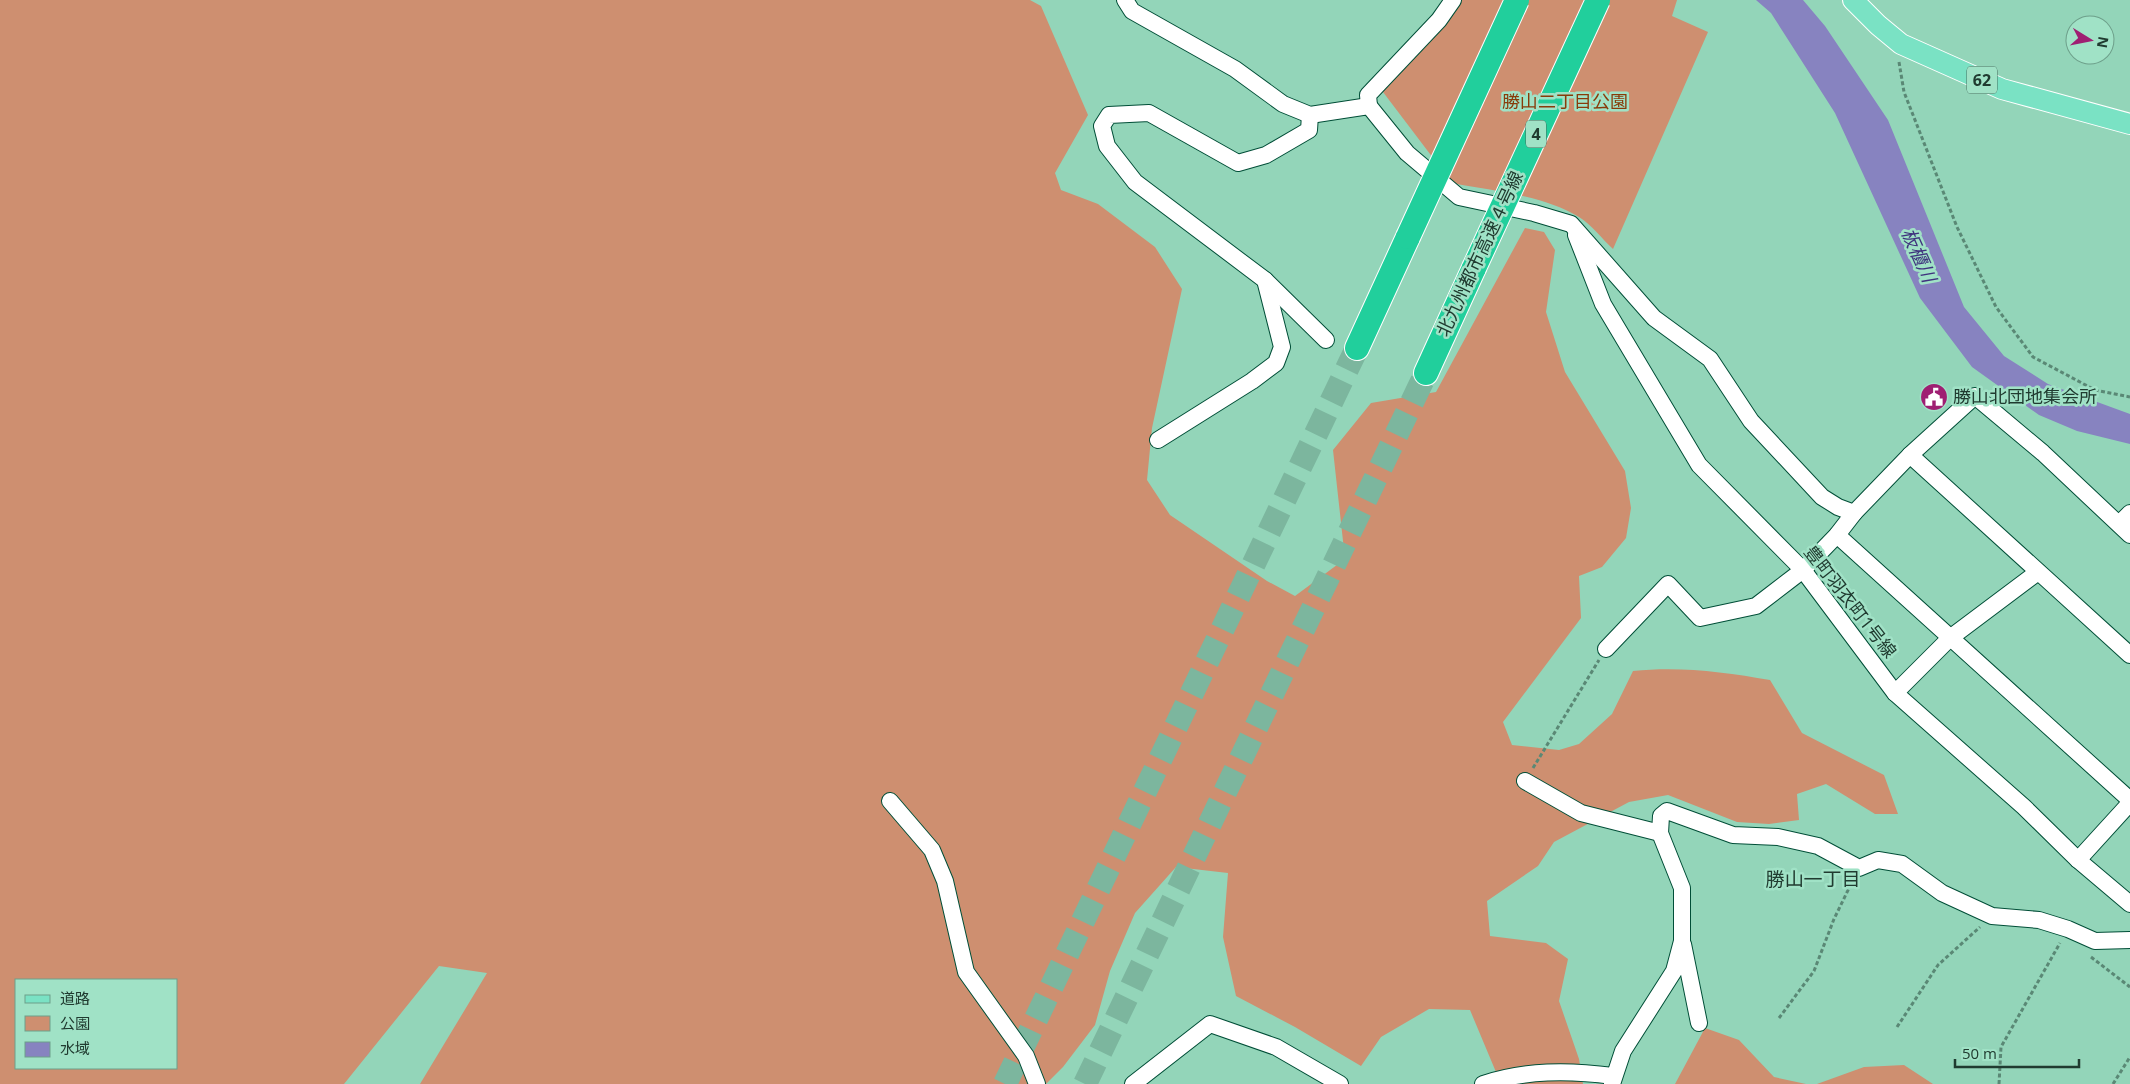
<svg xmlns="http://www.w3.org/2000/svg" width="2130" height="1084" font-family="'Open Sans','Noto Sans JP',sans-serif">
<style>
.green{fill:#ce8f70;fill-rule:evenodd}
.water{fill:#8783c0}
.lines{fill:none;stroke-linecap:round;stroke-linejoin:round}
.highway-tunnel{stroke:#7cb69e;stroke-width:24;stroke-dasharray:24 12;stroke-linecap:butt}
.minor-casing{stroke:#004e37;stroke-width:18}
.major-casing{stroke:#fff;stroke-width:22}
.highway-casing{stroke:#fff;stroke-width:26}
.path{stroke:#5a8875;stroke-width:3;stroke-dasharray:4 2.5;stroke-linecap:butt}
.minor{stroke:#fff;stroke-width:16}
.major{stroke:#7ae2c4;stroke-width:20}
.highway{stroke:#21cf9c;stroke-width:24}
.highway-bridge-casing{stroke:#fff;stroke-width:26;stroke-linecap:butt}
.highway-bridge{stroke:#21cf9c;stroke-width:24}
.labels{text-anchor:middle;stroke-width:5;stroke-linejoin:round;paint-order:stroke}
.shield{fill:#a0e2c6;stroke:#466d5d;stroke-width:1}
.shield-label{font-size:16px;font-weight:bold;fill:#203b30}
.park-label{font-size:18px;fill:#883b0a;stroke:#a0e2c6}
.street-label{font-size:18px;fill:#203b30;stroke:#a0e2c6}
.poi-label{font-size:18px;fill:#203b30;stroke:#a0e2c6;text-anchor:start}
.water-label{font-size:19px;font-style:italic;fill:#3f347e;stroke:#a0e2c6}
.neighbourhood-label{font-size:19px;fill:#203b30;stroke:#a0e2c6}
</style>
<rect width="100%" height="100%" fill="#93d5b9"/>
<g class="green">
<path d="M 0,0 L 1030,0 L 1041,6 L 1088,115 L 1055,173 L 1061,190 L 1098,204 L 1155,247 L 1182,289 L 1152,428 L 1147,480 L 1170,515 L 1267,581 L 1295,596 L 1345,559 L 1333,450 L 1371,403 L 1436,392 L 1525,228 L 1544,232 L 1555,250 L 1546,312 L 1565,372 L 1625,471 L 1631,508 L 1626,538 L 1602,567 L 1579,576 L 1581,618 L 1503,722 L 1512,745 L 1559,750 L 1579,744 L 1612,714 L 1633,671 C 1679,666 1725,672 1770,680 L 1802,733 L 1884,775 L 1898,814 L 1875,814 L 1826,784 L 1797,794 L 1799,820 L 1769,824 L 1737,822 L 1668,795 L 1629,802 L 1554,842 L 1538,866 L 1487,901 L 1490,936 L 1546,943 L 1568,959 L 1559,1001 L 1579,1059 L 1583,1084 L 1501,1084 L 1470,1010 L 1429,1009 L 1381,1037 L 1361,1066 L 1295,1027 L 1236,996 L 1223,937 L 1228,873 L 1176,867 L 1135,913 L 1110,971 L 1095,1025 L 1063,1067 L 1046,1084 L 420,1084 L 487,973 L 439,966 L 344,1084 L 0,1084 ZM 16,980 L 176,980 L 176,1068 L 16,1068 Z"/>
<path d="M 1454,0 L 1677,0 L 1672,16 L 1708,32 L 1613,249 C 1602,239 1592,225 1579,217 C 1543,195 1493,191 1452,183 L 1383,92 L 1384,86 Z"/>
<polygon points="1705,1028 1739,1040 1774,1077 1806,1084 1675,1084"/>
<polygon points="1904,1065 1933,1084 1817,1084 1864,1067"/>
</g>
<polygon class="water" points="1756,0 1803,0 1825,26 1888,120 1964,307 2004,356 2048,384 2130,414 2130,444 2077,431 2039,415 1972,367 1920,298 1835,113 1771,13"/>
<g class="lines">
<g class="highway-tunnel">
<polyline points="1005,1084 1357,348"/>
<polyline points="1085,1084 1426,373"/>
</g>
<g class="minor-casing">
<g id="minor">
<polyline points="1125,0 1132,11 1235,69 1283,104 1310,115 1369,106 1407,153 1459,197 1534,213 1571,224 1654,318 1710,359 1751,421 1822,497 1838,507 1854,513 1910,455 1975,396 2043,453 2130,535"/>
<polyline points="1369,106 1368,95 1439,20 1453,0"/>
<polyline points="1310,115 1309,130 1266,155 1238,163 1149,113 1109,115 1102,126 1107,146 1135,182 1265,280 1326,340"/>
<polyline points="1576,235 1603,304 1699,465 1803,570 1895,693 2024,807 2078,860 2130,904"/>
<polyline points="1158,440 1252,381 1276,363 1282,347 1265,280"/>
<polyline points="1910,455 2130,655"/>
<polyline points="2119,524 2130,513"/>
<polyline points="1837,535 2130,800"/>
<polyline points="1606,649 1668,584 1700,618 1756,606 1803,570 1837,535 1854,513"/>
<polyline points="1895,693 1950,638 2038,572"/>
<polyline points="1525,781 1581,813 1660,833"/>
<polyline points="890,801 932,850 945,881 966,972 1026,1056 1037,1084"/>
<polyline points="2078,860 2130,803"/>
<polyline points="1683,944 1699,1023"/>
<polyline points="1133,1084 1210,1024 1276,1047 1340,1084"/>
<path d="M 1483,1084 C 1526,1070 1568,1070 1613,1076"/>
<polyline points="1612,1084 1623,1051 1674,971 1682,941 1682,888 1660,833 1661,816 1667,811 1733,835 1778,837 1818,846 1859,868 1878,860 1902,864 1942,893 1992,916 2039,920 2068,929 2095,941 2130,940"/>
</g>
</g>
<g class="major-casing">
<polyline id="major" points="1853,0 1878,25 1901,44 2002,89 2130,124"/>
</g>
<g class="highway-casing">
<g id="highway">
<polyline points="1357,348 1408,237"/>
<polyline points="1426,373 1474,268"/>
</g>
</g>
<g class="path">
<polyline points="1899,62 1904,92 1957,227 1996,307 2033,357 2095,390 2130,397"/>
<polyline points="1533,768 1599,660"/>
<polyline points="2091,957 2130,987"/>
<polyline points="1779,1018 1814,971 1834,919 1853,880"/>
<polyline points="1897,1027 1938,965 1980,927"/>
<polyline points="1999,1084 2001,1047 2060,943"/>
<polyline points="2113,1084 2130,1057"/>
</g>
<use href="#minor" class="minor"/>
<use href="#major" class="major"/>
<use href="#highway" class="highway"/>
<g class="highway-bridge-casing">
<g id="highway-bridge">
<polyline points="1408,237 1517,0"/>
<polyline points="1474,268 1598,0"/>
</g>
</g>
<use href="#highway-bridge" class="highway-bridge"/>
</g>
<defs>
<g id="civic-disc" transform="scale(1.4375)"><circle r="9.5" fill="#9f1f72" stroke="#a0e2c6"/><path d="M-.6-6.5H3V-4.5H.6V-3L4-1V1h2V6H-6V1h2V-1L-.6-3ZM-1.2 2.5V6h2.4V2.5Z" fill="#fff"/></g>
</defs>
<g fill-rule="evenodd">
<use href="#civic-disc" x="1934" y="397"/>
</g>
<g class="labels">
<g class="shield">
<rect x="1967" y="66.5" width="30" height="27" rx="4"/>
<rect x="1526" y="120.5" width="20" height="27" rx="4"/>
</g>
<g class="shield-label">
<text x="1982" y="86">62</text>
<text x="1536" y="140">4</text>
</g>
<g class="park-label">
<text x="1565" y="108">勝山二丁目公園</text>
</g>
<g class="street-label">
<text transform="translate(1480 254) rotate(-65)" y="6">北九州都市高速４号線</text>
<text transform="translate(1850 602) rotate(52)" y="6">豊町羽衣町1号線</text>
</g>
<g class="poi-label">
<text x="1953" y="403">勝山北団地集会所</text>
</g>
<g class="water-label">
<text transform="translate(1919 255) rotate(66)" y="7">板櫃川</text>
</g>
<g class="neighbourhood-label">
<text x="1813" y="886">勝山一丁目</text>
</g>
</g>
<rect x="15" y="979" width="162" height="90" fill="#a0e2c6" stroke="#6d9f8a"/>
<rect x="25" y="995" width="25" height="8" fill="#7ae2c4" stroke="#6d9f8a"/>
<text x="60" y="1004" font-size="15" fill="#203b30">道路</text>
<rect x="25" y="1016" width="25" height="15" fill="#ce8f70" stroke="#6d9f8a"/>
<text x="60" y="1029" font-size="15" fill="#203b30">公園</text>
<rect x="25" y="1042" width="25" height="15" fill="#8783c0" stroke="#6d9f8a"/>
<text x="60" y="1054" font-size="15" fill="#203b30">水域</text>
<g transform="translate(2090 40) rotate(100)"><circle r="24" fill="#a0e2c6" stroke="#6d9f8a"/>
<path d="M0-4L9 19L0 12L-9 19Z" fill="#9f1f72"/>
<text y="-8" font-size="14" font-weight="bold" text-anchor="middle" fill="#203b30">N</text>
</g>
<path d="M1955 1059v8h124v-8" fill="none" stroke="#203b30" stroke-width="2.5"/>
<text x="1962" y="1059" font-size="15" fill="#203b30" stroke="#a0e2c6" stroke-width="4" paint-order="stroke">50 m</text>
</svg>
